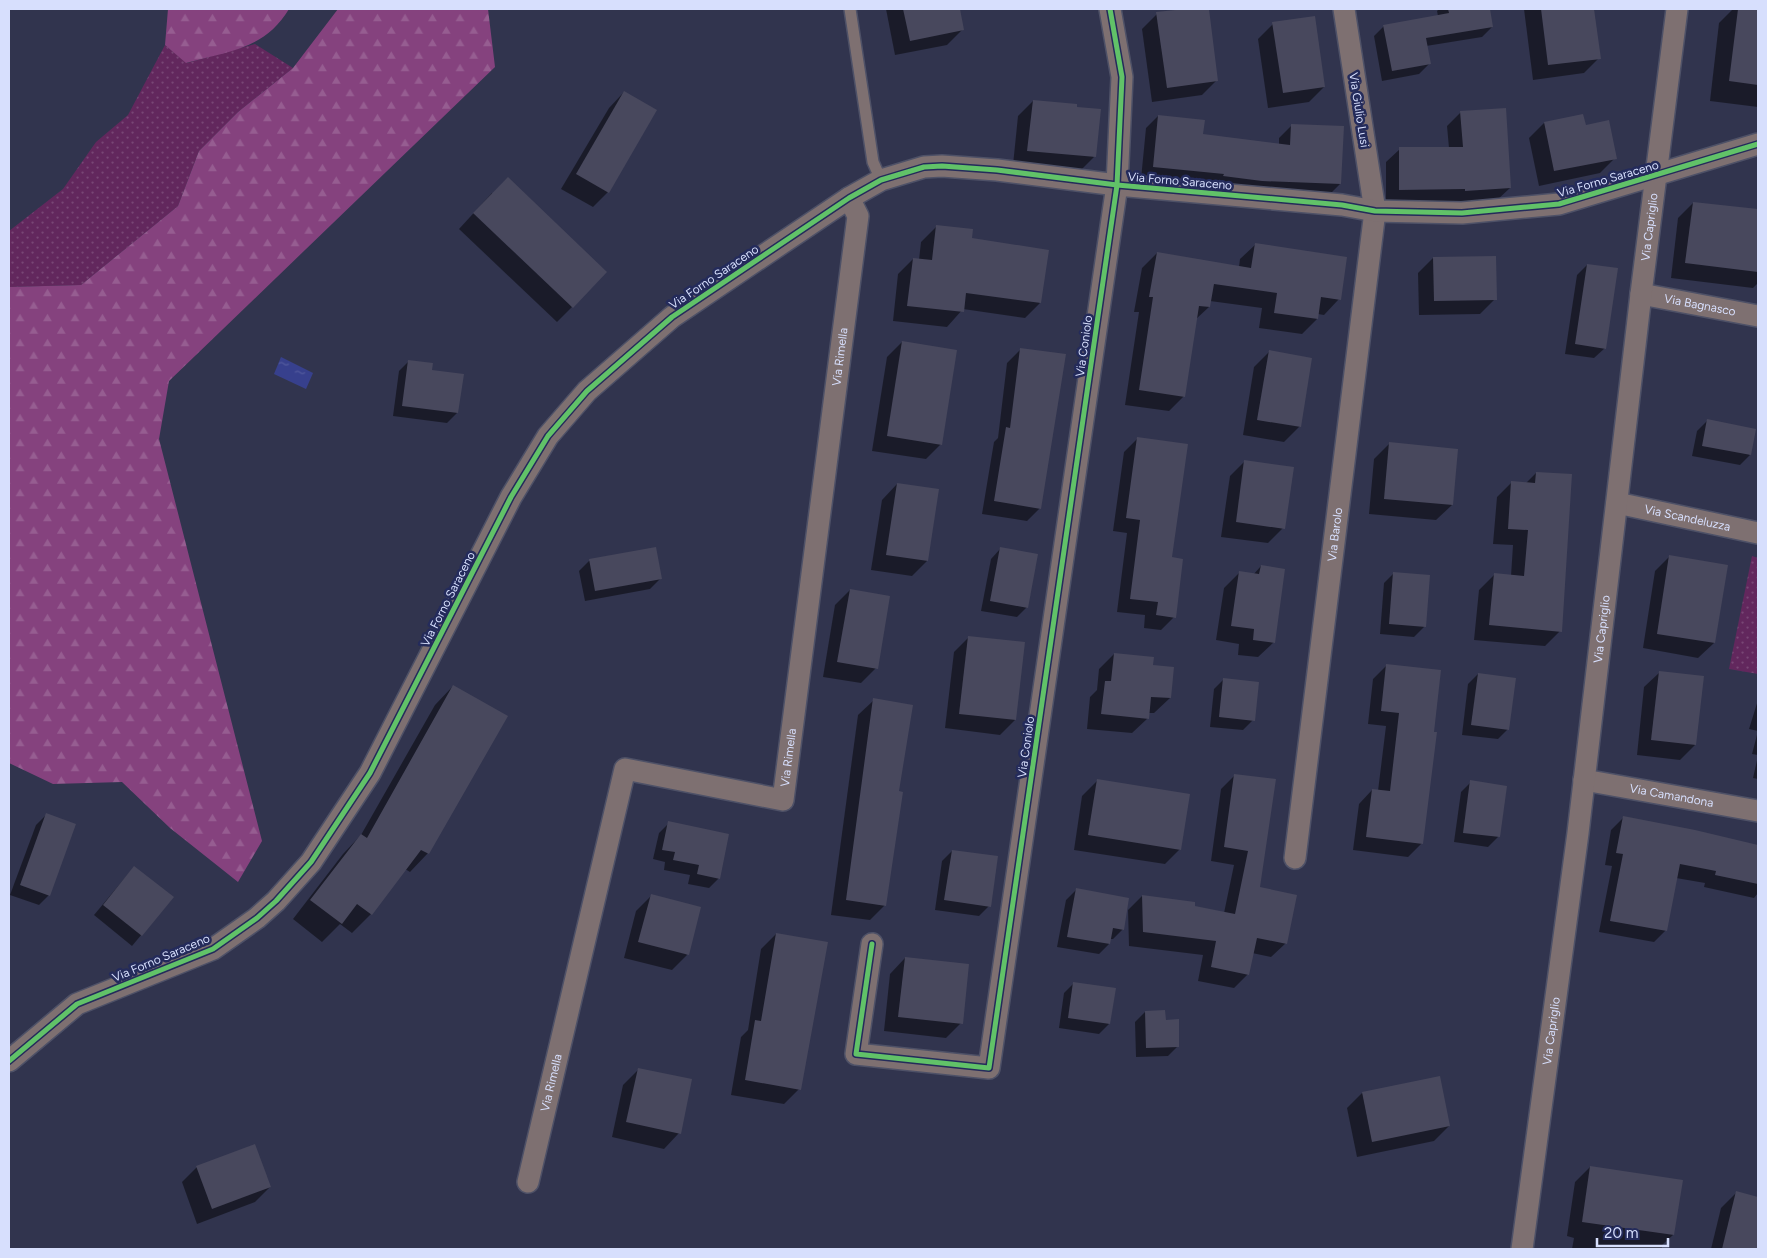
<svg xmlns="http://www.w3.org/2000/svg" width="1767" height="1258" font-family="Figtree,sans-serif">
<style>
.grass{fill:url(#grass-dots)}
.forest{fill:url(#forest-firs)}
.water{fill:url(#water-ripples)}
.shadow{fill:#0007}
.building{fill:#48485d}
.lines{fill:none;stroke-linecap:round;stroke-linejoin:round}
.service-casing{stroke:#4e5167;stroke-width:14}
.minor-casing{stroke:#4e5167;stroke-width:24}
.service{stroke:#7e7071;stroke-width:11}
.minor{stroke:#7e7071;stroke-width:21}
.cycleway-casing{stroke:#242b5b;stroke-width:8}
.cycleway{stroke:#61c268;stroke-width:5}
.labels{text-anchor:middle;stroke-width:5;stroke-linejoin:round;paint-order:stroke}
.street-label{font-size:12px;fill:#d7dffd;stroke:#242b5b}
</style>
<defs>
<pattern id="grass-dots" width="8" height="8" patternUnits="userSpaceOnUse" patternTransform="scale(1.25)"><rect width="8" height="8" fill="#62275d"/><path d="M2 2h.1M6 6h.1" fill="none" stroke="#784675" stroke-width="1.8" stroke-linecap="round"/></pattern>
<pattern id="forest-firs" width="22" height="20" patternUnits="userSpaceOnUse" patternTransform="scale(1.25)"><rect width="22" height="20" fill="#85427e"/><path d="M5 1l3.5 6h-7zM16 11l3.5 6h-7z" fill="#965d91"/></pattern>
<pattern id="water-ripples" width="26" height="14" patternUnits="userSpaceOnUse" patternTransform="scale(1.25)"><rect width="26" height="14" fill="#37408d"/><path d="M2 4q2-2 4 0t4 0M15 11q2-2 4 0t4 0" fill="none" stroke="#535b9e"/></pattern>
</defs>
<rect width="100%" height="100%" fill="#31344e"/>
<g class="grass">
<polygon points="255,44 293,68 238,112 199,151 178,206 81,285 9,287 9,231 63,189 96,142 128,115 165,45 187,63"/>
<polygon points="1752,556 1758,558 1758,674 1729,669"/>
</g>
<g class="forest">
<path d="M 168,9 L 289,9 C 265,49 229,51 186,63 L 165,45 Z"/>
<polygon points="338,9 488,9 495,67 169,381 159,439 262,841 238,882 170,828 122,782 53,784 9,763 9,287 81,285 178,206 199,151 238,112 293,68"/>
</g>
<polygon class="water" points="281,357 313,373 306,389 274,374"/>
<g class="shadow">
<polygon points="886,9 958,9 962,30 947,45 895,55"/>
<polygon points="1195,9 1207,9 1217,80 1202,95 1152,102 1142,29 1157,14"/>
<polygon points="1439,9 1489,9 1492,27 1482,37 1426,46 1429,64 1419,74 1382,81 1374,36 1384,26 1438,16 1437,11"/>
<polygon points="1524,9 1593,9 1599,58 1584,73 1533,80"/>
<polygon points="1733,9 1758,9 1758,107 1710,101 1719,23"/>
<polygon points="1273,24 1324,87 1309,102 1268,108 1258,39"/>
<polygon points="624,92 608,192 593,207 561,189 609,108"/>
<polygon points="1033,101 1094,157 1079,172 1013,165 1018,116"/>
<polygon points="1461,112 1510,188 1496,201 1452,204 1452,202 1386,203 1386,162 1400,149 1449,148 1447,126"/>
<polygon points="1158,116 1202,135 1279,145 1279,138 1292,125 1340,184 1328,196 1141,179 1146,128"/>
<polygon points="1544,123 1615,158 1600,173 1539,186 1529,138"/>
<polygon points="492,193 572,307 557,322 459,229"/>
<polygon points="1693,203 1758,211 1758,283 1753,288 1671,278 1678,218"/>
<polygon points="936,227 970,239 1040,303 1025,318 963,309 947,327 893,321 898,274 913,259 919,260 921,242"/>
<polygon points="1256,244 1339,299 1324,315 1318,314 1317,319 1302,334 1259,328 1262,308 1210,301 1209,307 1195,320 1184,396 1169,411 1125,405 1139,312 1134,312 1142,268 1157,253 1239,267 1240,259"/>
<polygon points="1433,258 1495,299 1480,314 1419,315 1418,273"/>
<polygon points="1587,265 1605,348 1594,358 1565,354 1577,275"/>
<polygon points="902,342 941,444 926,459 872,451 887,357"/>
<polygon points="1020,350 1040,508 1027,521 982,514 994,442 998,438 1007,363"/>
<polygon points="1269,352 1300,426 1284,442 1243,435 1254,367"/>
<polygon points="409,361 431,371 457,413 447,423 393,416 399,371"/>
<polygon points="1707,421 1750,455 1740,465 1692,456 1697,431"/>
<polygon points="1137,439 1171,559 1174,617 1161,630 1144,628 1145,615 1117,612 1127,533 1113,531 1124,452"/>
<polygon points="1389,444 1452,505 1436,520 1369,514 1374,459"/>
<polygon points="1245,461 1283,528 1268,543 1221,537 1230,476"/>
<polygon points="1536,473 1560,631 1545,646 1474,640 1479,590 1494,575 1511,576 1513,545 1493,544 1497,497 1512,482 1526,483"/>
<polygon points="897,484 937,490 927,561 912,576 871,570 882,500"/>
<polygon points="1001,548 1027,607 1017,617 981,611 991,559"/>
<polygon points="655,549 660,579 650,589 585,601 579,571 589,561"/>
<polygon points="1670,556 1727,566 1714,643 1698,658 1643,648 1655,571"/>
<polygon points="1261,566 1274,642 1258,657 1238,655 1239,644 1216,640 1224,588 1239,573 1253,575"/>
<polygon points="1394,573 1424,627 1414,637 1380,634 1384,583"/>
<polygon points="850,590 876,668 861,683 823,677 835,605"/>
<polygon points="969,637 1015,720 1000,735 945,728 954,652"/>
<polygon points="1114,654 1152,666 1170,698 1154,713 1148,713 1148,718 1132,733 1087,729 1090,697 1097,690 1099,669"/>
<polygon points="1386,666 1439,671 1422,843 1408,857 1353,850 1359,804 1372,790 1378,791 1386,726 1368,724 1373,679"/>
<polygon points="1660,672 1695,745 1680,760 1637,755 1644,687"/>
<polygon points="1478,674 1508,729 1498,739 1462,735 1468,684"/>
<polygon points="1224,679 1253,720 1243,730 1210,727 1214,689"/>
<polygon points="453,686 428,853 410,872 405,869 371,914 352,933 340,924 322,942 293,919 343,854 361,835 435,705"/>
<polygon points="874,700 898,792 885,905 870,920 831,915 858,715"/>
<polygon points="1758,700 1758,755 1752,754 1758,731 1749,729"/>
<polygon points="1758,756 1758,779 1753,778"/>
<polygon points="1235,775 1259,888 1286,943 1271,957 1252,953 1248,974 1234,988 1198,981 1203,955 1129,946 1128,910 1142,896 1224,913 1234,865 1211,861 1221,789"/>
<polygon points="1097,781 1180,849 1165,864 1074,850 1082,796"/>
<polygon points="1471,782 1498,837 1488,847 1454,842 1461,792"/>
<polygon points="46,815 49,895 39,905 10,895 36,825"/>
<polygon points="1623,818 1695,831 1758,846 1758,893 1754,898 1704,887 1705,883 1676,878 1666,930 1654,942 1599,932 1612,866 1605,865 1611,830"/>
<polygon points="669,823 719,878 709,888 688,884 690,875 664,870 665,862 653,859 659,833"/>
<polygon points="952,851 989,906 979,916 935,910 942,861"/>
<polygon points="134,867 172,898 132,946 94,915"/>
<polygon points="1076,890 1123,929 1113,939 1110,939 1109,944 1099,954 1057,947 1066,900"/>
<polygon points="651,896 687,955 672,970 624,958 636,911"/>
<polygon points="776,934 799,1089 784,1104 731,1095 741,1037 748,1030 761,949"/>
<polygon points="905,958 961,1023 946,1038 884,1031 890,974"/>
<polygon points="1074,983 1109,1024 1099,1034 1059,1028 1064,993"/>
<polygon points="1145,1012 1164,1021 1178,1046 1168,1056 1136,1057 1135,1022"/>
<polygon points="638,1070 679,1133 664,1149 612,1137 623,1085"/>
<polygon points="1362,1093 1449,1126 1434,1141 1357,1157 1347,1108"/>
<polygon points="197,1167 270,1187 255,1202 197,1224 182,1182"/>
<polygon points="1590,1167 1681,1181 1673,1235 1662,1245 1662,1249 1572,1249 1574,1238 1567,1236 1575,1182"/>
<polygon points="1736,1193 1758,1198 1758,1249 1711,1249 1721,1208"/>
</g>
<g class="building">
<polygon points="903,9 960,9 964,30 910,41"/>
<polygon points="1185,9 1209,9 1218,81 1167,88 1156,12"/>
<polygon points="1448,9 1490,9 1493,27 1426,38 1431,64 1392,71 1383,25 1449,13"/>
<polygon points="1541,9 1594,9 1601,59 1548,65"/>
<polygon points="1738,9 1758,9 1758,85 1729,81"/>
<polygon points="1315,16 1325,87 1283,93 1272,22"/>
<polygon points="624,91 657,110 609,193 576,174"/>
<polygon points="1033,100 1077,104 1077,107 1101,109 1096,157 1027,151"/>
<polygon points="1506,108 1511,188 1465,191 1465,189 1399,190 1399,147 1463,147 1460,111"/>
<polygon points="1583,114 1586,125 1609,120 1617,159 1554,171 1544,122"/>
<polygon points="1158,115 1205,120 1203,134 1290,145 1291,124 1344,126 1341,184 1262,181 1223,176 1224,174 1153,167"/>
<polygon points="508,177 607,272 573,308 473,213"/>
<polygon points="1693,202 1758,209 1758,272 1685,263"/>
<polygon points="936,225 973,229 972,238 1049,250 1041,303 966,293 964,312 907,306 913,258 932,260"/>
<polygon points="1255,243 1347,257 1341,300 1321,297 1318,319 1274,313 1277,293 1214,284 1210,307 1199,306 1185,397 1139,390 1153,297 1149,297 1157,252 1251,268"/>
<polygon points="1496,256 1497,300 1434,301 1433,257"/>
<polygon points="1587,264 1618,268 1606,349 1575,344"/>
<polygon points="902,341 957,350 942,445 887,436"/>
<polygon points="1020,348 1066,354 1041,509 994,501 1006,427 1010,428"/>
<polygon points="1269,350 1312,358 1301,427 1257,420"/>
<polygon points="408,360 433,363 432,370 464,374 458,413 402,406"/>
<polygon points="1707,419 1756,429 1751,455 1702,446"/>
<polygon points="1137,437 1188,444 1172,557 1183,559 1176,618 1156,615 1158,602 1130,599 1140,520 1126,518"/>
<polygon points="1389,442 1458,449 1453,505 1384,499"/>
<polygon points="1244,460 1294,467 1285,529 1236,522"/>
<polygon points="1536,472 1572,474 1562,632 1489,625 1494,573 1524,576 1528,530 1508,529 1511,481 1535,483"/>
<polygon points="897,483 939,489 928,561 886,555"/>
<polygon points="656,547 662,579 595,591 589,559"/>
<polygon points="1000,547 1038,554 1028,608 990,601"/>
<polygon points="1669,555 1728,565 1715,643 1657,634"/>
<polygon points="1261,565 1285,569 1275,643 1253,640 1254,629 1231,626 1239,571 1259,574"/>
<polygon points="1393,572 1430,575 1426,627 1389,624"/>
<polygon points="850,589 890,596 878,669 837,662"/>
<polygon points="968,636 1025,642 1016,720 959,714"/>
<polygon points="1114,653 1154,657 1153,665 1174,667 1171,698 1151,697 1149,719 1101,714 1105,681 1111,681"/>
<polygon points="1386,664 1441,670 1434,732 1437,732 1423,844 1366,837 1372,789 1390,791 1399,713 1381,711"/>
<polygon points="1659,671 1704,676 1696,745 1651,740"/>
<polygon points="1478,673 1516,678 1509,730 1471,725"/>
<polygon points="1223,678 1259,682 1255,721 1219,717"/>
<polygon points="453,685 508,716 429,854 421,850 372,915 357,904 342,924 310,900 361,834 367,838"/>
<polygon points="873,698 913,705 899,791 903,792 886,906 846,900"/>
<polygon points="1234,774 1276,779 1260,887 1297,895 1287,944 1257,938 1249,975 1211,967 1216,941 1143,932 1142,895 1195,902 1195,906 1235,914 1248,851 1224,847"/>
<polygon points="1097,779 1190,794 1181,850 1088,835"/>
<polygon points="1470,780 1507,786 1500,837 1463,833"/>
<polygon points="46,813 76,824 50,896 20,885"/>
<polygon points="1623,816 1695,830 1758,845 1758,884 1715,875 1716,871 1680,864 1667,931 1610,921 1623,854 1616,853"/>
<polygon points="668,821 729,834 720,879 697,874 699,865 673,860 675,852 662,850"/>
<polygon points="952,850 998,856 991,907 944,900"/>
<polygon points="134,866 174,897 142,936 103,905"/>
<polygon points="1076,888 1129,898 1124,930 1113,928 1110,944 1067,937"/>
<polygon points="651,894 701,907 689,955 638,942"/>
<polygon points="776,933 828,942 801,1090 745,1080 755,1020 761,1021"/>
<polygon points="905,957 969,964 963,1024 898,1017"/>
<polygon points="1073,982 1116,988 1110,1024 1068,1018"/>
<polygon points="1165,1010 1166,1020 1179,1019 1179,1047 1146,1048 1145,1011"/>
<polygon points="638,1068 692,1079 681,1134 626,1122"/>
<polygon points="1440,1076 1450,1126 1372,1142 1362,1092"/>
<polygon points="255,1144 271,1187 212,1209 196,1166"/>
<polygon points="1590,1166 1683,1180 1674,1235 1582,1222"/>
<polygon points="1736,1191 1758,1197 1758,1249 1722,1249"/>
</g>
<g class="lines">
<g class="service-casing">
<polyline id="service" points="850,9 873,162 881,180"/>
</g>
<g class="minor-casing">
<g id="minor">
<path id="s1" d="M 1641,294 L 1758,316"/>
<path id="s2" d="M 1617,503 L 1758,533"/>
<path id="s3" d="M 1584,780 L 1758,811"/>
<path id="s4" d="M 1295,858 L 1375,211 L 1344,9"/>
<polyline points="872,944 856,1054 989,1068 1117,185 1122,77 1110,9"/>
<polyline points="9,1061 77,1004 213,949 257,918 276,901 311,862 370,773 511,497 548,436 587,391 672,317 849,198 881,180 924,167 942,166 997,170 1117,185 1342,205 1375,211 1462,213 1559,204 1758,144"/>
<path id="s5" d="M 528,1182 L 625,769 L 783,800 L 858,216 L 849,198"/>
<path id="s6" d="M 1522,1249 L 1578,833 L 1641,294 L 1677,9"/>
</g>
</g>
<use href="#service" class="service"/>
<use href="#minor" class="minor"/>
<g class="cycleway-casing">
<g id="cycleway">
<polyline points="872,944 856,1054 989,1068 1117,185 1122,77 1110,9"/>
<polyline points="9,1061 77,1004 213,949 257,918 276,901 311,862 370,773 511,497 548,436 587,391 672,317 849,198 881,180 924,167 942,166 997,170 1117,185 1342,205 1375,211 1462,213 1559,204 1758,144"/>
</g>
</g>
<use href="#cycleway" class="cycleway"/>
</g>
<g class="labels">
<g class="street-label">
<text transform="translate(1359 110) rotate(81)" y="4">Via Giulio Lusi</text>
<text transform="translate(1608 179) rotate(-16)" y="4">Via Forno Saraceno</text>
<text transform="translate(1180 181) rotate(5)" y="4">Via Forno Saraceno</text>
<text dy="4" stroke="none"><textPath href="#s6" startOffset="1030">Via Capriglio</textPath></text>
<text transform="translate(714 277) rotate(-34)" y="4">Via Forno Saraceno</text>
<text dy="4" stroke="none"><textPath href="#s1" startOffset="60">Via Bagnasco</textPath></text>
<text transform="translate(1084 346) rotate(-82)" y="4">Via Coniolo</text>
<text dy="4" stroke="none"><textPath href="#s5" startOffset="1032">Via Rimella</textPath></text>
<text dy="4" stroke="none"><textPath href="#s2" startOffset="72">Via Scandeluzza</textPath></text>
<text dy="4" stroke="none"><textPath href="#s4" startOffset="326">Via Barolo</textPath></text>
<text transform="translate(448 599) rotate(-63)" y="4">Via Forno Saraceno</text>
<text dy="4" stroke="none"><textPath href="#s6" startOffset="625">Via Capriglio</textPath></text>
<text transform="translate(1026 747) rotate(-82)" y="4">Via Coniolo</text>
<text dy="4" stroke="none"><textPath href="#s5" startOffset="628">Via Rimella</textPath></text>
<text dy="4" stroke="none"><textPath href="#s3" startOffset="89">Via Camandona</textPath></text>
<text transform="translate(161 958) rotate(-23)" y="4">Via Forno Saraceno</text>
<text dy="4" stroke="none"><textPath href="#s6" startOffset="220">Via Capriglio</textPath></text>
<text dy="4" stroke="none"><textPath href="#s5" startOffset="102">Via Rimella</textPath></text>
</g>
</g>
<rect width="1767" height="1258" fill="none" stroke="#d7dffd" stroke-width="20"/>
<path d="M1597 1238v8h71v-8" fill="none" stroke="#d7dffd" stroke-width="2.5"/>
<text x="1604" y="1238" font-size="15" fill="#d7dffd" stroke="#242b5b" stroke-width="4" paint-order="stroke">20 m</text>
</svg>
